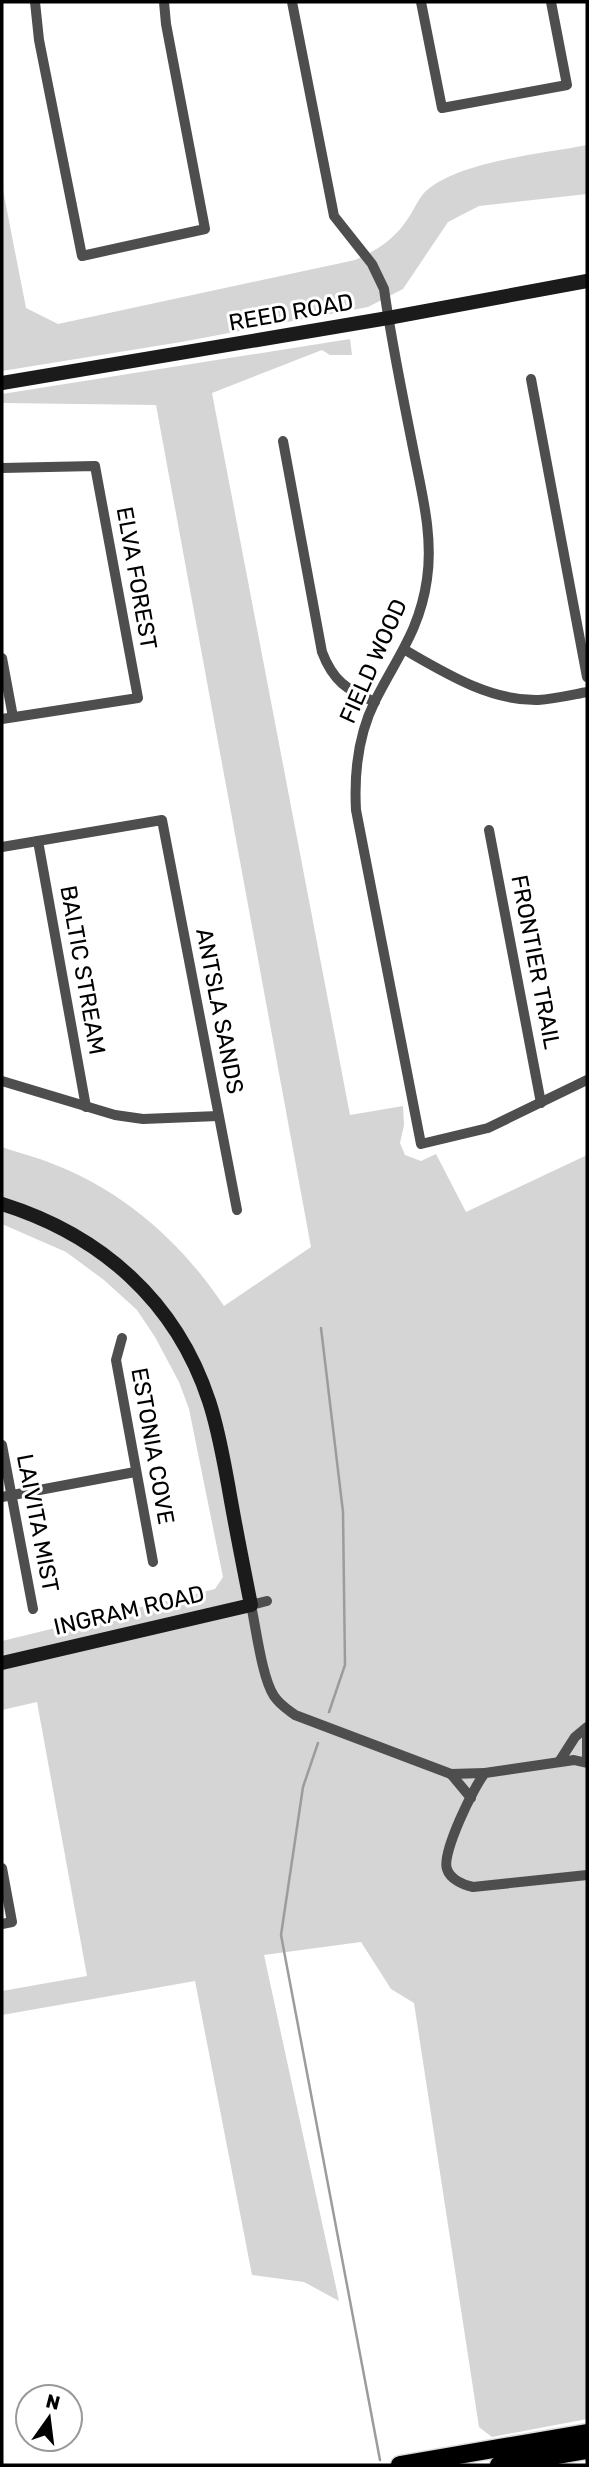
<svg xmlns="http://www.w3.org/2000/svg" width="589" height="2467" font-family="Rubik,sans-serif">
<style>
.green{fill:#d5d5d5}
.lines{fill:none;stroke-linecap:round;stroke-linejoin:round}
.stream{stroke:#9c9c9c;stroke-width:2.5}
.primary-casing{stroke:#dbdbdb;stroke-width:21}
.street{stroke:#4e4e4e;stroke-width:10}
.secondary{stroke:#1b1b1b;stroke-width:14}
.primary{stroke:#000;stroke-width:18}
.labels{text-anchor:middle;stroke-width:6;stroke-linejoin:round;paint-order:stroke}
.street-label{font-size:23px;fill:#000;stroke:#fff}
</style>
<rect width="100%" height="100%" fill="#fff"/>
<g class="green">
<path d="M 587,145 L 587,194 L 479,206 L 448,222 L 403,289 L 368,307 L 181,342 L 2,371 L 2,185 L 26,308 L 58,324 L 355,260 C 378,250 395,239 409,217 C 415,208 419,197 427,190 C 462,161 541,154 587,145 Z"/>
<path d="M 350,339 L 352,355 L 330,355 L 322,350 L 212,393 L 350,1115 L 403,1106 L 404,1125 L 400,1143 L 405,1155 L 421,1161 L 436,1154 L 466,1212 L 587,1155 L 587,2419 L 492,2437 L 479,2427 L 414,2003 L 391,1989 L 361,1942 L 264,1955 L 339,2301 L 304,2282 L 252,2275 L 195,1981 L 2,2015 L 2,1991 L 87,1976 L 37,1702 L 2,1710 L 2,1641 L 215,1589 L 223,1577 L 189,1409 L 179,1382 L 155,1337 L 137,1310 L 104,1280 L 66,1252 L 2,1224 L 2,1147 C 19,1153 37,1157 53,1164 C 124,1191 182,1243 224,1306 L 311,1247 L 156,405 L 2,403 L 2,394 Z"/>
</g>
<g class="lines">
<g class="stream">
<polyline points="321,1328 343,1512 345,1665 329,1712"/>
<polyline points="318,1743 303,1787 281,1935 380,2460"/>
</g>
<g class="primary-casing">
<g id="primary">
<polyline points="400,2465 587,2433"/>
<polyline points="499,2465 587,2450"/>
</g>
</g>
<g class="street">
<polyline points="35,2 39,40 82,256 205,229 166,24 164,2"/>
<path d="M 292,2 L 334,216 L 372,264 L 384,289 C 392,346 404,402 415,458 C 423,498 433,538 427,579 C 420,630 397,657 375,701 C 358,735 354,773 356,810 L 421,1144 L 488,1128 L 587,1080"/>
<polyline points="421,2 442,108 567,85 551,2"/>
<polyline points="531,379 587,677"/>
<path d="M 283,441 L 322,652 C 333,681 347,690 375,702"/>
<polyline points="2,468 95,466 138,698 2,719"/>
<path d="M 405,650 C 445,673 490,701 538,700 C 554,699 571,695 587,692"/>
<polyline points="2,658 13,717"/>
<polyline points="489,830 541,1103"/>
<polyline points="38,841 86,1107"/>
<polyline points="2,847 162,820 237,1210"/>
<polyline points="2,1081 115,1115 143,1119 218,1116"/>
<polyline points="122,1338 116,1360 153,1562"/>
<polyline points="2,1445 33,1609"/>
<polyline points="2,1497 135,1472"/>
<path d="M 267,1601 L 251,1605 C 256,1628 262,1678 274,1696 C 280,1705 287,1709 295,1715 L 451,1774 L 485,1773"/>
<polyline points="587,1735 587,1762"/>
<polyline points="559,1762 575,1737 587,1727"/>
<path d="M 587,1763 L 574,1760 L 485,1773 C 474,1786 441,1854 447,1869 C 450,1879 463,1885 473,1887 L 587,1875"/>
<polyline points="451,1774 471,1798"/>
<polyline points="2,1868 12,1922 2,1924"/>
</g>
<g class="secondary">
<polyline points="2,383 388,318 587,281"/>
<path d="M 2,1204 C 101,1235 176,1301 209,1401 C 218,1428 223,1457 228,1484 C 235,1525 243,1565 251,1605 L 2,1663"/>
</g>
<use href="#primary" class="primary"/>
</g>
<g class="labels">
<g class="street-label">
<text transform="translate(291 312) rotate(-10)" y="8">REED ROAD</text>
<text transform="translate(137 578) rotate(80)" y="8">ELVA FOREST</text>
<text transform="translate(373 661) rotate(-66)" y="8">FIELD WOOD</text>
<text transform="translate(536 962) rotate(79)" y="8">FRONTIER TRAIL</text>
<text transform="translate(83 970) rotate(80)" y="8">BALTIC STREAM</text>
<text transform="translate(220 1011) rotate(79)" y="8">ANTSLA SANDS</text>
<text transform="translate(153 1446) rotate(80)" y="8">ESTONIA COVE</text>
<text transform="translate(38 1523) rotate(79)" y="8">LAIVITA MIST</text>
<text transform="translate(129 1610) rotate(-13)" y="8">INGRAM ROAD</text>
</g>
</g>
<rect width="589" height="2467" fill="none" stroke="#000000" stroke-width="7"/>
<g transform="translate(49 2418) rotate(14)"><circle r="33" fill="#ffffff" stroke="#999999" stroke-width="2"/>
<path d="M0-5L12 26L0 18L-12 26Z" fill="#000000"/>
<text y="-10" font-size="19" font-weight="bold" text-anchor="middle" fill="#000000">N</text>
</g>
</svg>
